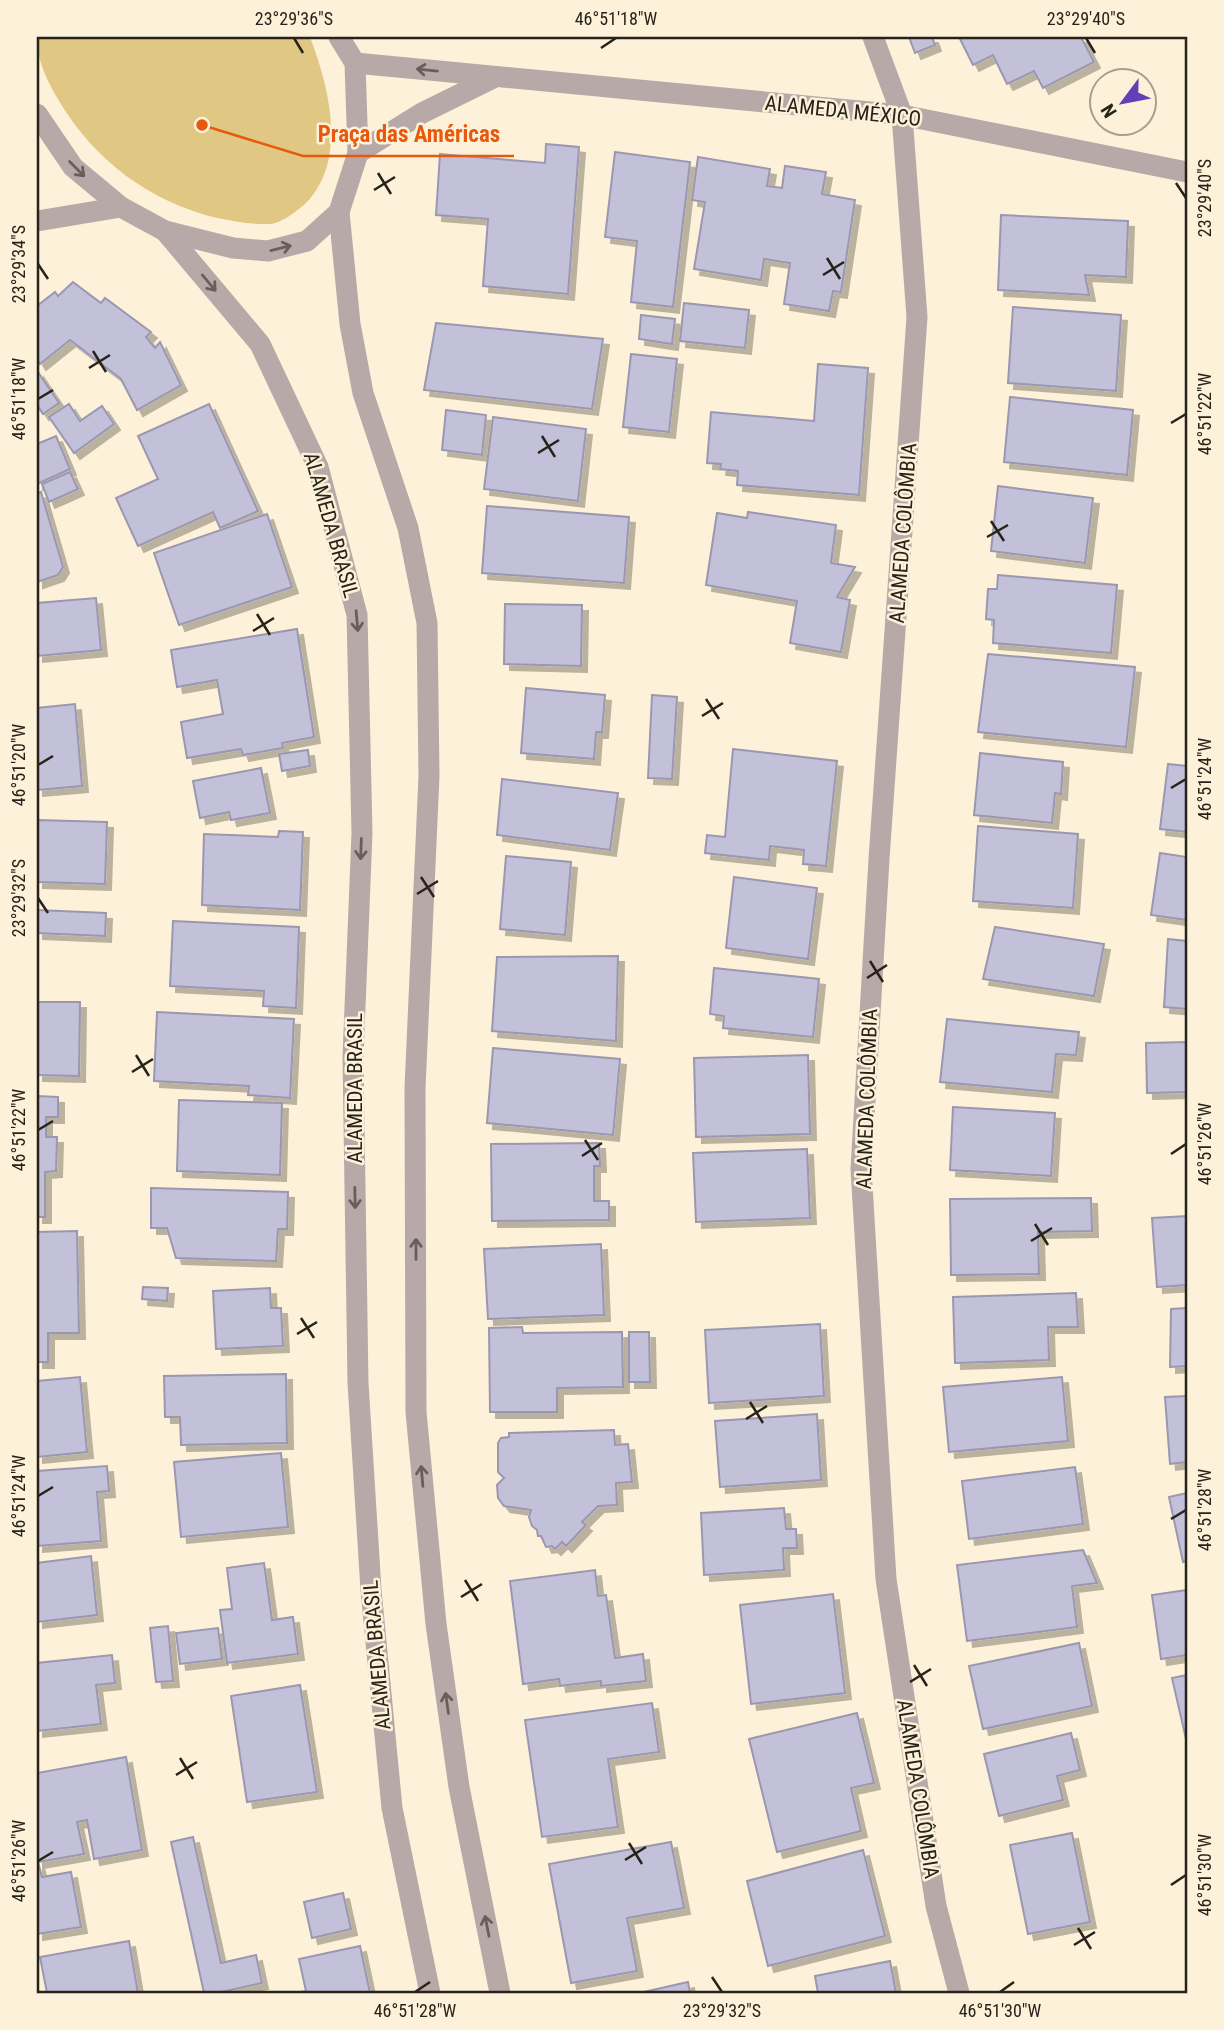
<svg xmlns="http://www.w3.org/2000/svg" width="1224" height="2030" font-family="'Roboto Condensed',sans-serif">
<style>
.green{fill:#e1c784}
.building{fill:#c3c0d9;stroke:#9b97b0;stroke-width:2;filter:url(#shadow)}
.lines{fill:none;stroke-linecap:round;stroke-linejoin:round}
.street{stroke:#b7a9a8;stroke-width:21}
.oneway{stroke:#685f5a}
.ticks{fill:none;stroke:#27231a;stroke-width:2.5}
.labels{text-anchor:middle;stroke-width:5;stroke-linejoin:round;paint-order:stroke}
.street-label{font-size:21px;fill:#27231a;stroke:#fdf2d9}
.leader{fill:none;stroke:#e8590c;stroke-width:2.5}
.callout-dot{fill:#e8590c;stroke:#fdf2d9;stroke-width:2.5}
.callout-label{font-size:23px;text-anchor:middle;font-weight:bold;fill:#e8590c;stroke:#fdf2d9;stroke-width:5;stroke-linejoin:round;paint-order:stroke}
.neatline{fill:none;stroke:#27231a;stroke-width:2.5}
.ticks-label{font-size:18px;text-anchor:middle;fill:#27231a}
</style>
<defs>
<filter id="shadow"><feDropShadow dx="6" dy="6" stdDeviation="0" flood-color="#0004"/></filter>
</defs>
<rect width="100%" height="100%" fill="#fdf2d9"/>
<path class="green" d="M 37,37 L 310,37 C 329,87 348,160 306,203 C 297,211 282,223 270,224 C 252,225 234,221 217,218 C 150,202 94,160 59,101 C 47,81 37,61 37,37 Z"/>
<g class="building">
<polygon points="909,37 932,37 935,45 915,53"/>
<polygon points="959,37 1081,37 1094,62 1043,88 1034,71 1007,84 993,55 973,65"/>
<polygon points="546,144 579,147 568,294 483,286 488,219 436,215 440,154 545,163"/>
<polygon points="615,152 690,162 673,307 631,302 637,241 605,237"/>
<polygon points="698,157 770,169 767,186 782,188 785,166 826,172 822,194 855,200 841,292 833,291 829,311 784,304 790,263 764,259 761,280 694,269 705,202 692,200"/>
<polygon points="1001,215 1128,221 1126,277 1085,275 1089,295 998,290"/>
<polygon points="73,282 101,303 105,298 151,332 146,337 155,348 160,342 181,385 137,410 121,379 70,340 40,364 37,359 37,306 55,292 58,296"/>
<polygon points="684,303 749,310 745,348 680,341"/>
<polygon points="1013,307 1121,315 1116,391 1008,383"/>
<polygon points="641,315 675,319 672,344 639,339"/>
<polygon points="436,323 603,339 592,409 424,390"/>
<polygon points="631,354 677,359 669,432 623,427"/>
<polygon points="818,364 868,368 859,495 737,485 738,471 720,469 721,464 707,463 711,412 814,421"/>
<polygon points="38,372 59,403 43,414 37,405"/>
<polygon points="1010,397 1133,410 1127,475 1004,462"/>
<polygon points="69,404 80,421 102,406 114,424 74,453 49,417"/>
<polygon points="209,404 258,511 220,528 213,512 138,546 116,498 158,479 138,436"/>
<polygon points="446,410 486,415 482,455 442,450"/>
<polygon points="493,417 586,429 578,501 484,489"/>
<polygon points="56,436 70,469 37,484 37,444"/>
<polygon points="70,472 78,489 49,502 42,484"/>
<polygon points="998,486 1093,498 1085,563 991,551"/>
<polygon points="41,492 63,567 58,575 37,582 37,493"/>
<polygon points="487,506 629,517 624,583 482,573"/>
<polygon points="748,512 836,525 831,563 855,567 837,597 850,600 841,652 790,643 797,601 706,585 717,513 747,518"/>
<polygon points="267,514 292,587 179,625 154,553"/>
<polygon points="998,575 1117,585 1111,653 993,643 994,620 986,619 988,589 997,589"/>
<polygon points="96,598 101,650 37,656 37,603"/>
<polygon points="505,604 582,605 581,666 504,664"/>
<polygon points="297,629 314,737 282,743 283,748 243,755 241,749 187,758 181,722 223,714 217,680 177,687 171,650"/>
<polygon points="988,654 1135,667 1126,747 978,732"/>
<polygon points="526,688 605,695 602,732 596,732 594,759 521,753"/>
<polygon points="652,695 677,697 672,779 648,778"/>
<polygon points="75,704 82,786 37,790 37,708"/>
<polygon points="733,749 837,761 826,866 803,864 804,850 770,846 769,860 705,853 707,835 725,837"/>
<polygon points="308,750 310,766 282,771 279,754"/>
<polygon points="980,753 1063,762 1061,794 1055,793 1052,823 974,815"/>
<polygon points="1168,764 1187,766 1187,832 1160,829"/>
<polygon points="261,768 270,813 231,820 229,812 200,818 193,781"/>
<polygon points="502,779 618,793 610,850 497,835"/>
<polygon points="37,820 107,822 105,884 37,882"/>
<polygon points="978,826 1078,834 1073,908 973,901"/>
<polygon points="279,831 303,832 300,910 202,905 204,834 278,837"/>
<polygon points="1160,853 1187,857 1187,920 1151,915"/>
<polygon points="506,856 571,862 565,935 500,929"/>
<polygon points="734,877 817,888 808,959 726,948"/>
<polygon points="37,910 106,913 105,936 37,933"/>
<polygon points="173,921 299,927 296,1008 263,1006 264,991 170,986"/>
<polygon points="995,927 1104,944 1094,996 983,979"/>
<polygon points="1168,939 1187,941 1187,1009 1164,1007"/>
<polygon points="618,956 616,1041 492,1031 497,957"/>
<polygon points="714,968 819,979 813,1037 723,1028 724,1016 710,1014"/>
<polygon points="37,1002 80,1002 79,1076 37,1075"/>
<polygon points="157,1012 294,1019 290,1098 248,1095 249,1086 154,1081"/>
<polygon points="947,1019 1079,1032 1076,1055 1056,1054 1052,1092 940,1082"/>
<polygon points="1187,1042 1187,1092 1147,1093 1146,1043"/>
<polygon points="493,1048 620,1059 613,1135 487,1123"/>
<polygon points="808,1055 810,1134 696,1137 694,1058"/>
<polygon points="37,1096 58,1097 58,1117 46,1117 46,1137 57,1137 56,1171 45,1172 45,1217 37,1217"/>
<polygon points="179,1100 282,1103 280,1175 177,1171"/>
<polygon points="953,1107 1055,1113 1051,1176 950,1170"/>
<polygon points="599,1143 600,1166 594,1166 594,1201 609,1201 609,1220 492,1221 491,1144"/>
<polygon points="807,1149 810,1218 696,1222 693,1153"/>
<polygon points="151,1188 288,1192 287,1229 278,1229 276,1261 176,1258 167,1228 151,1228"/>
<polygon points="1091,1198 1092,1231 1038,1232 1039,1274 951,1275 950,1199"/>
<polygon points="1187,1216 1187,1285 1157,1287 1152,1218"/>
<polygon points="77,1231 79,1333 48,1333 48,1362 37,1362 37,1232"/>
<polygon points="601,1244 604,1315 488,1319 484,1249"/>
<polygon points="143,1287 168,1288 167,1301 142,1299"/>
<polygon points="270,1288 271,1308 281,1308 283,1346 216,1349 213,1291"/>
<polygon points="1076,1293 1078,1327 1048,1327 1049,1360 955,1363 953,1297"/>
<polygon points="1187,1308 1187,1366 1170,1367 1171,1309"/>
<polygon points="820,1324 824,1396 709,1403 705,1330"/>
<polygon points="522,1327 523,1333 622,1332 623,1387 557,1388 557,1412 490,1412 489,1328"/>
<polygon points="629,1332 649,1332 650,1382 629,1382"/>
<polygon points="286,1374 287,1443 181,1445 180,1417 165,1417 164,1376"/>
<polygon points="80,1377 87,1452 37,1457 37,1381"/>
<polygon points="1062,1377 1068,1441 949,1452 943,1387"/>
<polygon points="1187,1396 1187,1462 1170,1464 1165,1397"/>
<polygon points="817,1414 821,1480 720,1487 715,1421"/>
<polygon points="614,1430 615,1445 628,1444 632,1482 616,1483 617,1505 598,1506 582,1522 586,1525 566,1546 562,1542 555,1549 552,1546 546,1547 541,1536 538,1536 537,1530 532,1526 529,1517 531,1510 504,1506 498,1498 497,1485 504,1478 498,1472 498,1443 501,1438 509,1437 509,1433"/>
<polygon points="281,1453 288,1527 181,1537 174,1462"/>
<polygon points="107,1466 109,1491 97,1492 101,1541 37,1546 37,1471"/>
<polygon points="1075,1467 1083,1524 969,1539 962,1481"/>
<polygon points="1187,1493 1187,1561 1183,1562 1169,1497"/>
<polygon points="784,1508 786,1529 796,1529 797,1548 783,1548 784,1570 704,1575 701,1513"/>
<polygon points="1083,1550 1097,1583 1072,1586 1077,1627 967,1641 957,1565"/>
<polygon points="91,1556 97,1615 37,1622 37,1563"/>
<polygon points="264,1563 272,1620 293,1617 298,1654 227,1663 220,1610 232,1609 227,1568"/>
<polygon points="595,1570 598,1596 606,1595 615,1658 643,1654 646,1681 601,1686 601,1681 560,1686 559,1679 523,1684 510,1581"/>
<polygon points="1187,1590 1187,1655 1161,1659 1152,1595"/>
<polygon points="833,1594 845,1693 751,1704 740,1605"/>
<polygon points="168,1626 173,1681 156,1682 150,1628"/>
<polygon points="218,1628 222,1659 180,1664 176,1633"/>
<polygon points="1079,1643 1092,1706 983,1729 969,1666"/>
<polygon points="112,1655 115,1683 96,1685 101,1724 37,1731 37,1663"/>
<polygon points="1187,1675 1187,1739 1186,1739 1172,1678"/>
<polygon points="300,1685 317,1792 247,1802 231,1696"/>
<polygon points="652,1703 659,1752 608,1759 618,1827 542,1837 525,1720"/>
<polygon points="857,1713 874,1783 851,1788 861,1831 777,1852 749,1739"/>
<polygon points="1071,1733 1080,1770 1057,1776 1063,1800 999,1816 984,1754"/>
<polygon points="126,1757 142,1850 94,1859 87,1820 77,1822 84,1854 38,1862 42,1877 71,1872 81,1927 37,1934 37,1773"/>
<polygon points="1072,1833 1090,1922 1028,1934 1010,1845"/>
<polygon points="193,1837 221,1963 256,1955 262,1983 217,1993 204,1993 171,1842"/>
<polygon points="671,1842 684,1908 627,1918 637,1971 571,1983 549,1864"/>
<polygon points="863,1850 885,1936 768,1966 747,1881"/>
<polygon points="343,1893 351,1929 312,1938 304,1902"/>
<polygon points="129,1941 138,1993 47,1993 40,1957"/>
<polygon points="360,1946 370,1993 296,1993 306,1991 299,1959"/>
<polygon points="890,1961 896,1993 818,1993 815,1976"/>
<polygon points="688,1982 690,1993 639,1993"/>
</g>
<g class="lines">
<g class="street">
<polyline points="873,37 902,115 917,317 879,859 861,1169 886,1579 936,1906 959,1993"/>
<polyline points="355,63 902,115 1187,172"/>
<polyline points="37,114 73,167 121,207 165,231 233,248 268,251 307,241 339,212 358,153 355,63 339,37"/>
<polyline points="358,153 422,113 493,78"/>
<polyline points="339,212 350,324 363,393 408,528 427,623 429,776 415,1088 416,1412 436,1624 459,1787 500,1993"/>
<polyline points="37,221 121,207"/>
<polyline points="165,231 260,344 318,467 357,615 362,833 353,1057 358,1383 371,1590 392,1808 430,1993"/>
</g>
</g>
<defs><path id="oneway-shaft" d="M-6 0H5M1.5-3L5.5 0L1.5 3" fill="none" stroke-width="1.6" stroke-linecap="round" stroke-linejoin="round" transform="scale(1.75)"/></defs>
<g class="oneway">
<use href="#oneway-shaft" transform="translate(427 70) rotate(-174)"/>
<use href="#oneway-shaft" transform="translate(77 169) rotate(45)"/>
<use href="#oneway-shaft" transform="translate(281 248) rotate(-14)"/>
<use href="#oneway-shaft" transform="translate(209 283) rotate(50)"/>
<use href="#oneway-shaft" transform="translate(357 621) rotate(85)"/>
<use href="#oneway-shaft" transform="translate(361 849) rotate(92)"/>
<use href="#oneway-shaft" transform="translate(355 1198) rotate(89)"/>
<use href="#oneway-shaft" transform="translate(416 1249) rotate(-90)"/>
<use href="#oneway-shaft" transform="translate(422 1476) rotate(-95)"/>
<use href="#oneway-shaft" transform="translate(447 1703) rotate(-98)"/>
<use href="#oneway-shaft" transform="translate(487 1926) rotate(-101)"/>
</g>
<path class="ticks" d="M 294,38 L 303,53M 1086,38 L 1095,53M 601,48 L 616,38M 378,173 L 391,194M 1176,183 L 1186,198M 374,190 L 395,177M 827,258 L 840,279M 38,264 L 48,279M 823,275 L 844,262M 93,351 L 106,372M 89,368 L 110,355M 38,399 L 53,390M 1171,423 L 1186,414M 542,436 L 555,457M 538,453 L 559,440M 991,521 L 1004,541M 987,537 L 1008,525M 257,614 L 270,635M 253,631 L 274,618M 706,699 L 719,719M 702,716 L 723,703M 38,765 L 53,756M 1171,788 L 1186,779M 421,877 L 434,897M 417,894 L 438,881M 38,898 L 48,913M 870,961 L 883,982M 867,978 L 887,965M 136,1055 L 149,1076M 132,1072 L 153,1059M 38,1130 L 53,1121M 585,1140 L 598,1160M 1171,1154 L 1186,1144M 582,1156 L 602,1143M 1035,1224 L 1048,1245M 1031,1241 L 1052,1228M 301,1318 L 314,1338M 297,1334 L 317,1322M 750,1402 L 763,1423M 746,1419 L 767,1406M 38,1496 L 53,1487M 1171,1519 L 1186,1510M 465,1580 L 478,1601M 461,1597 L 482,1584M 914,1665 L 927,1686M 910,1682 L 931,1669M 180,1758 L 193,1779M 176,1775 L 197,1762M 629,1843 L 642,1864M 625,1860 L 646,1847M 38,1861 L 53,1852M 1171,1885 L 1186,1875M 1078,1928 L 1091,1949M 1074,1945 L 1095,1932M 712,1977 L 722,1992M 415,1992 L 430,1982M 1000,1992 L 1014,1982"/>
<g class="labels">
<g class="street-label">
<text transform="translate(843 111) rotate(6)" y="7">ALAMEDA MÉXICO</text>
<text transform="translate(331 525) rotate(74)" y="7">ALAMEDA BRASIL</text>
<text transform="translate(903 533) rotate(-86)" y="7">ALAMEDA COLÔMBIA</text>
<text transform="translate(355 1088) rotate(-90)" y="7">ALAMEDA BRASIL</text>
<text transform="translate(867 1099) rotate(-88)" y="7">ALAMEDA COLÔMBIA</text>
<text transform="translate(377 1655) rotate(-95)" y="7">ALAMEDA BRASIL</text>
<text transform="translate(918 1789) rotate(81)" y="7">ALAMEDA COLÔMBIA</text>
</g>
</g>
<path class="leader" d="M202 125L303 156H514"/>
<circle class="callout-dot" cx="202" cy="125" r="7"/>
<g class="callout-label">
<text x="409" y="142">Praça das Américas</text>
</g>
<rect width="1224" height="2030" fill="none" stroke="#fdf2d9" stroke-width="77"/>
<g transform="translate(1123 102) rotate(238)"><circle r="33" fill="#fdf2d9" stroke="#a79f8d" stroke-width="2"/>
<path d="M0-5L12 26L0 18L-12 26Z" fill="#663eb6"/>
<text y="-10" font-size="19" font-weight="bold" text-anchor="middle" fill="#27231a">N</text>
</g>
<rect x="38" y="38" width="1148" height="1954" class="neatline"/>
<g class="ticks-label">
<text x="294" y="25">23°29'36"S</text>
<text x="616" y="25">46°51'18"W</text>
<text x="1086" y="25">23°29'40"S</text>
<text transform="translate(1205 198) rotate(-90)" y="6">23°29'40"S</text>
<text transform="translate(19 264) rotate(-90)" y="6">23°29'34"S</text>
<text transform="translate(19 399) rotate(-90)" y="6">46°51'18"W</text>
<text transform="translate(1205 414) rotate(-90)" y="6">46°51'22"W</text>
<text transform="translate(19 765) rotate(-90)" y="6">46°51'20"W</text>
<text transform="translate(1205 779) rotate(-90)" y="6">46°51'24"W</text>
<text transform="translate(19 898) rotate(-90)" y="6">23°29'32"S</text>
<text transform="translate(19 1130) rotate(-90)" y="6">46°51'22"W</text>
<text transform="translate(1205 1144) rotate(-90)" y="6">46°51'26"W</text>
<text transform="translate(19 1496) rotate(-90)" y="6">46°51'24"W</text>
<text transform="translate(1205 1510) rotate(-90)" y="6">46°51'28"W</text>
<text transform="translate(19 1861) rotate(-90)" y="6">46°51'26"W</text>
<text transform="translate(1205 1875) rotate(-90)" y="6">46°51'30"W</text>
<text x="415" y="2017">46°51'28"W</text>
<text x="722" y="2017">23°29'32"S</text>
<text x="1000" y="2017">46°51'30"W</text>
</g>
</svg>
